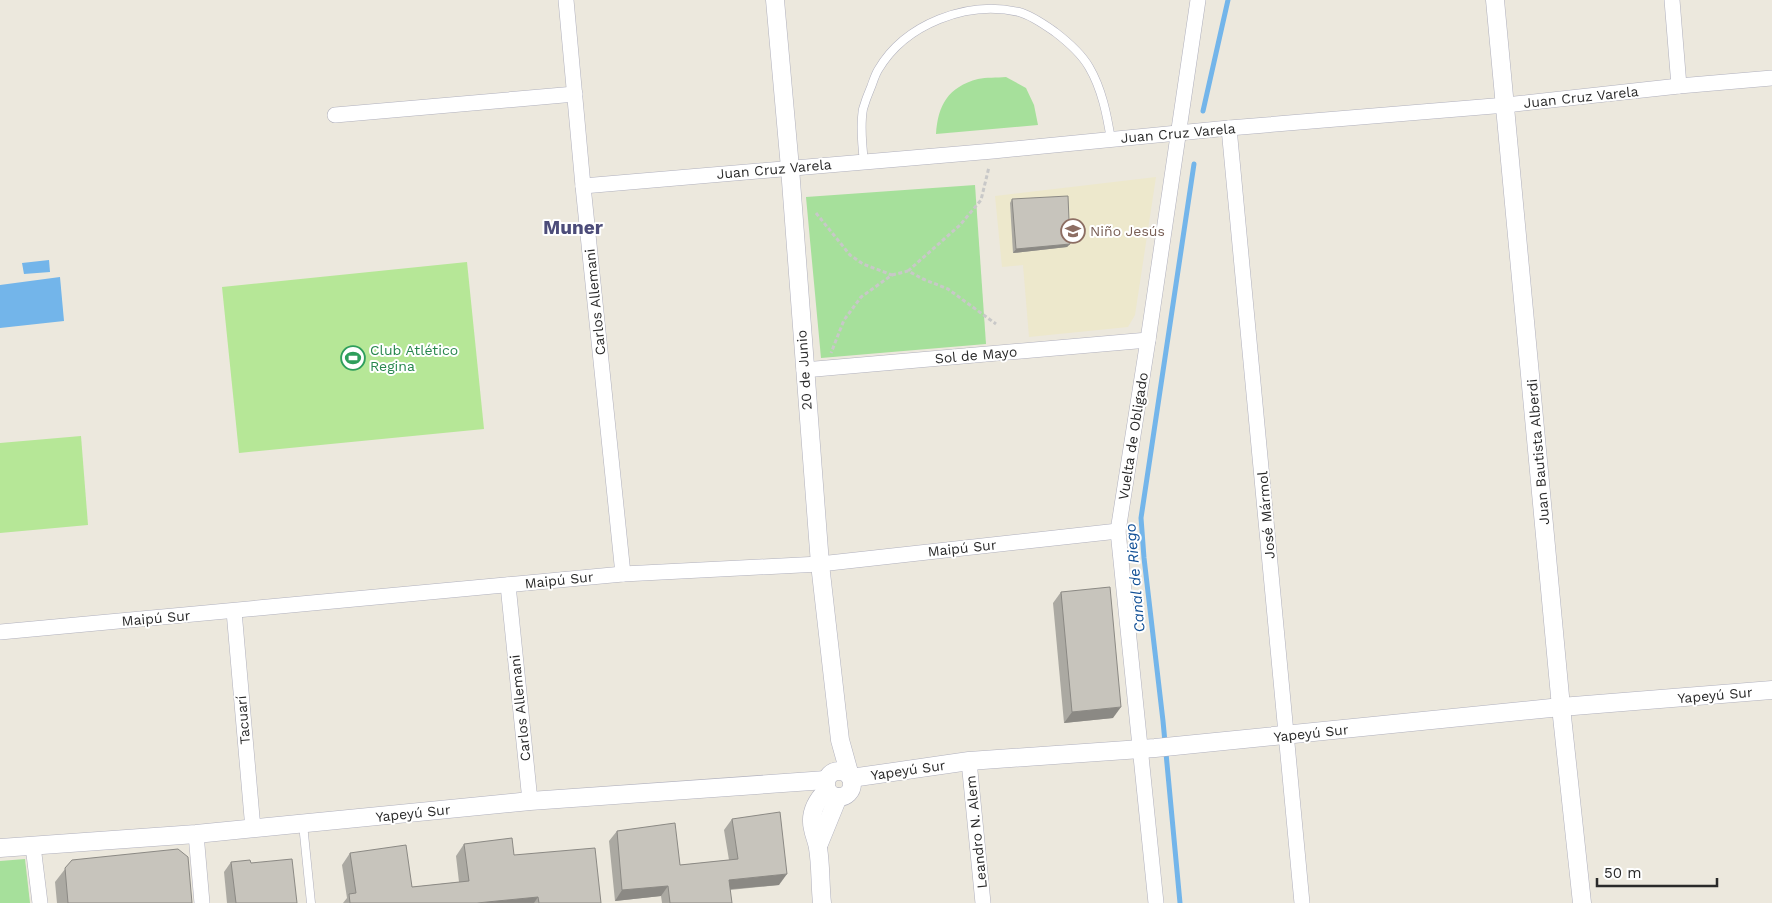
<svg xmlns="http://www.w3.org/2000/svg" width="1772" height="903" font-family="'Work Sans',sans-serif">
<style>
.education{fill:#ede8cc}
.green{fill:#a6e09b}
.pitch{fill:#b6e797}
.water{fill:#73b5ea}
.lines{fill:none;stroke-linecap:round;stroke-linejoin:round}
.stream{stroke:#73b5ea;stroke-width:5}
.service-casing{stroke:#b0b0bd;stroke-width:9}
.minor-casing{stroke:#b0b0bd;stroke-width:16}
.tertiary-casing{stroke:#b0b0bd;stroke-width:19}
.path{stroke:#c8c8c8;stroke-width:3;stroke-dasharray:4 2.5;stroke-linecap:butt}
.service{stroke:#fff;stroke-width:8}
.minor{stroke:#fff;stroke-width:15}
.tertiary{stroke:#fff;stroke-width:18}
.wall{fill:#aba9a2}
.shaded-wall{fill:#8b8984}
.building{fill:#c7c4bc;stroke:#8b8984}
.labels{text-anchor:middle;stroke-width:4;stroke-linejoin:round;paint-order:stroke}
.street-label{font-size:14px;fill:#2a2a2a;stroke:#fff}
.education-label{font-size:14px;fill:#785e54;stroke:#fff;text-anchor:start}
.leisure-label{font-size:14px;fill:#27864d;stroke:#fff;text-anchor:start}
.water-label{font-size:15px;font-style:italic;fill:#125096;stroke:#fff}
.district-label{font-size:19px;font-weight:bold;fill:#4c4c79;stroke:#fff}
</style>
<rect width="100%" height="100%" fill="#ece8dd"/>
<polygon class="education" points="1156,177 1135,315 1128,327 1029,337 1023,265 1002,267 995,196"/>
<g class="green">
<path d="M 1006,77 L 1026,88 L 1034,105 L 1038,125 L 936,134 C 938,105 948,87 978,79 C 986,77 997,78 1006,77 Z"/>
<polygon points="975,185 986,344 821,358 806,197"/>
<polygon points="25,859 30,903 0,903 0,861"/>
</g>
<g class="pitch">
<polygon points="467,262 484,429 239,453 222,287"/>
<polygon points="81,436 88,525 0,533 0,443"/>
</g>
<g class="water">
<polygon points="49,260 50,272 24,274 22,263"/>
<polygon points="60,277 64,321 0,328 0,285"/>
</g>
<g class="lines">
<g class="stream">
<polyline points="1203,111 1228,0"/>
<polyline points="1180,903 1163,721 1144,558 1141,518 1194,164"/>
</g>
<g class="service-casing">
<g id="service">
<path d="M 864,162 C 862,145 860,126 863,109 C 865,102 868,94 871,87 C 873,82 875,75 878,70 C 905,24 967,0 1019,12 C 1031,15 1045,25 1055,32 C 1068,42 1081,53 1089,67 C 1102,89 1107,115 1111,140"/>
<polyline points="303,824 311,903"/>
</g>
</g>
<g class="minor-casing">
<g id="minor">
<polyline points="566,0 583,186 623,574"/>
<polyline points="1672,0 1679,86"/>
<polyline points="335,115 575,94"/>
<polyline points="1229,128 1302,903"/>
<polyline points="583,186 993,151 1229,128 1506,105 1679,86 1772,78"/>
<polyline points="804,370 1148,340"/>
<polyline points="508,585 530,801"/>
<polyline points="234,611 253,829"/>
<polyline points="0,632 623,574 820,564 1118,531"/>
<polyline points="969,761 983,903"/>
<polyline points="196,834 202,903"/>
<polyline points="33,846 40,903"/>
<polyline points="1156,903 1118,531 1148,340 1198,0"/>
</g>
</g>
<g class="tertiary-casing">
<g id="tertiary">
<polyline points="775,0 790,168 820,564 840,740 850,776"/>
<polyline points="1495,0 1561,707 1582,903"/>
<circle cx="839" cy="784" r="13"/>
<polyline points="851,778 969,761 1155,748 1561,707 1772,690"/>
<polyline points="818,846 838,797"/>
<polyline points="0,848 196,834 530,801 826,780"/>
<path d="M 822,903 C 820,885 821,866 818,848 C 817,841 814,835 813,829 C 809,813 816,801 827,790"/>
</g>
</g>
<g class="path">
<polyline points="816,213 850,255 863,264 892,275 861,297 844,320 831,353"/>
<polyline points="908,271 960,225 981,200 989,167"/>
<polyline points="892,275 908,271 923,279 948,289 996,324"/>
</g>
<use href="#service" class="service"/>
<use href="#minor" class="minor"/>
<use href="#tertiary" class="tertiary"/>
</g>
<g class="wall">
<polygon points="1012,199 1070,244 1067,247 1013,253 1010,203"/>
<polygon points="1061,592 1113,718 1064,723 1053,603"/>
<polygon points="732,819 779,885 730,890 732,903 662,903 661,896 615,901 609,841 617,831 680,865 729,860 724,830"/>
<polygon points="464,844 514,855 601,903 343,903 347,898 342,865 350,853 412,887 459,882 456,856"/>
<polygon points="72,860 192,903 57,903 55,882"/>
<polygon points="231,862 251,863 297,903 227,903 224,872"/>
</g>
<g class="shaded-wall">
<polygon points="1070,244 1067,247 1013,253 1016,249"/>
<polygon points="1121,707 1113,718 1064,723 1072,712"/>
<polygon points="787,874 779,885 721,890 729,880"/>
<polygon points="668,886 661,896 615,901 622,890"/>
<polygon points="538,897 534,903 477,903"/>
</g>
<g class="building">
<polygon points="1068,196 1070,244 1016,249 1012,199"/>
<polygon points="1110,587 1121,707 1072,712 1061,592"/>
<polygon points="780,812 787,874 729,880 732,903 670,903 668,886 622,890 617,831 675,823 680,865 738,859 732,819"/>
<polygon points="512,838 514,855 595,848 601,903 539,903 538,897 477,903 350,903 349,894 356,893 350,853 406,845 412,887 469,881 464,844"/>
<polygon points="178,849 188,857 192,903 68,903 65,868 72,860"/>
<polygon points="292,859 297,903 236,903 231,862 250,860 251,863"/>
</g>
<defs>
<g id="school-ring" transform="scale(1.25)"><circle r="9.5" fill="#fff" stroke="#8d6e63" stroke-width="1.5"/><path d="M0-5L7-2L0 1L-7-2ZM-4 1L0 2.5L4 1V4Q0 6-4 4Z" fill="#8d6e63"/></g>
<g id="stadium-ring" transform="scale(1.25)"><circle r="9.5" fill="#fff" stroke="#2e9e5b" stroke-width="1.5"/><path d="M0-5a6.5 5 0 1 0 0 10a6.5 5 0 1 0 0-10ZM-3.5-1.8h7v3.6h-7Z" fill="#2e9e5b"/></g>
</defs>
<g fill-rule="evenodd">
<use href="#school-ring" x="1073" y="231"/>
<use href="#stadium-ring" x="353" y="358"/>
</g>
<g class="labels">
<g class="street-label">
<text transform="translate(1581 97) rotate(-6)" y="5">Juan Cruz Varela</text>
<text transform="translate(1178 133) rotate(-5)" y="5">Juan Cruz Varela</text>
<text transform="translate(774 169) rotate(-5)" y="5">Juan Cruz Varela</text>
<text transform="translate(595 302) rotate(-96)" y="5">Carlos Allemani</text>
<text transform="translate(976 355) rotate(-5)" y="5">Sol de Mayo</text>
<text transform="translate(804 370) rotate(-94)" y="5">20 de Junio</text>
<text transform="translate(1133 436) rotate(-81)" y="5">Vuelta de Obligado</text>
<text transform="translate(1538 452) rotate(-95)" y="5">Juan Bautista Alberdi</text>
<text transform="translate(1266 515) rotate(-95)" y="5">José Mármol</text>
<text transform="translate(962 548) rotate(-6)" y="5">Maipú Sur</text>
<text transform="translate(559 580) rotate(-6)" y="5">Maipú Sur</text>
<text transform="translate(156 618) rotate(-5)" y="5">Maipú Sur</text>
<text transform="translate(1715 695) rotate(-5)" y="5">Yapeyú Sur</text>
<text transform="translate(520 708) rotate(-96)" y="5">Carlos Allemani</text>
<text transform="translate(243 720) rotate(-95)" y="5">Tacuarí</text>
<text transform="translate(1311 733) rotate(-6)" y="5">Yapeyú Sur</text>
<text transform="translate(908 770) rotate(-8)" y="5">Yapeyú Sur</text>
<text transform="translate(413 813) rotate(-6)" y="5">Yapeyú Sur</text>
<text transform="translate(976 832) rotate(-96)" y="5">Leandro N. Alem</text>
</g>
<g class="education-label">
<text x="1090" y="236">Niño Jesús</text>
</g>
<g class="leisure-label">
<text x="370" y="355">Club Atlético<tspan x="370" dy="16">Regina</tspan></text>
</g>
<g class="water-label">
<text transform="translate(1135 578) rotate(-95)" y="5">Canal de Riego</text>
</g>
<g class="district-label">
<text x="573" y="234">Muner</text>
</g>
</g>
<path d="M1597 878v8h120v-8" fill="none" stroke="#2a2a2a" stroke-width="2.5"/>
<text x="1604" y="878" font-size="15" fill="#2a2a2a" stroke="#ffffff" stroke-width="4" paint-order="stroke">50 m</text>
</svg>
